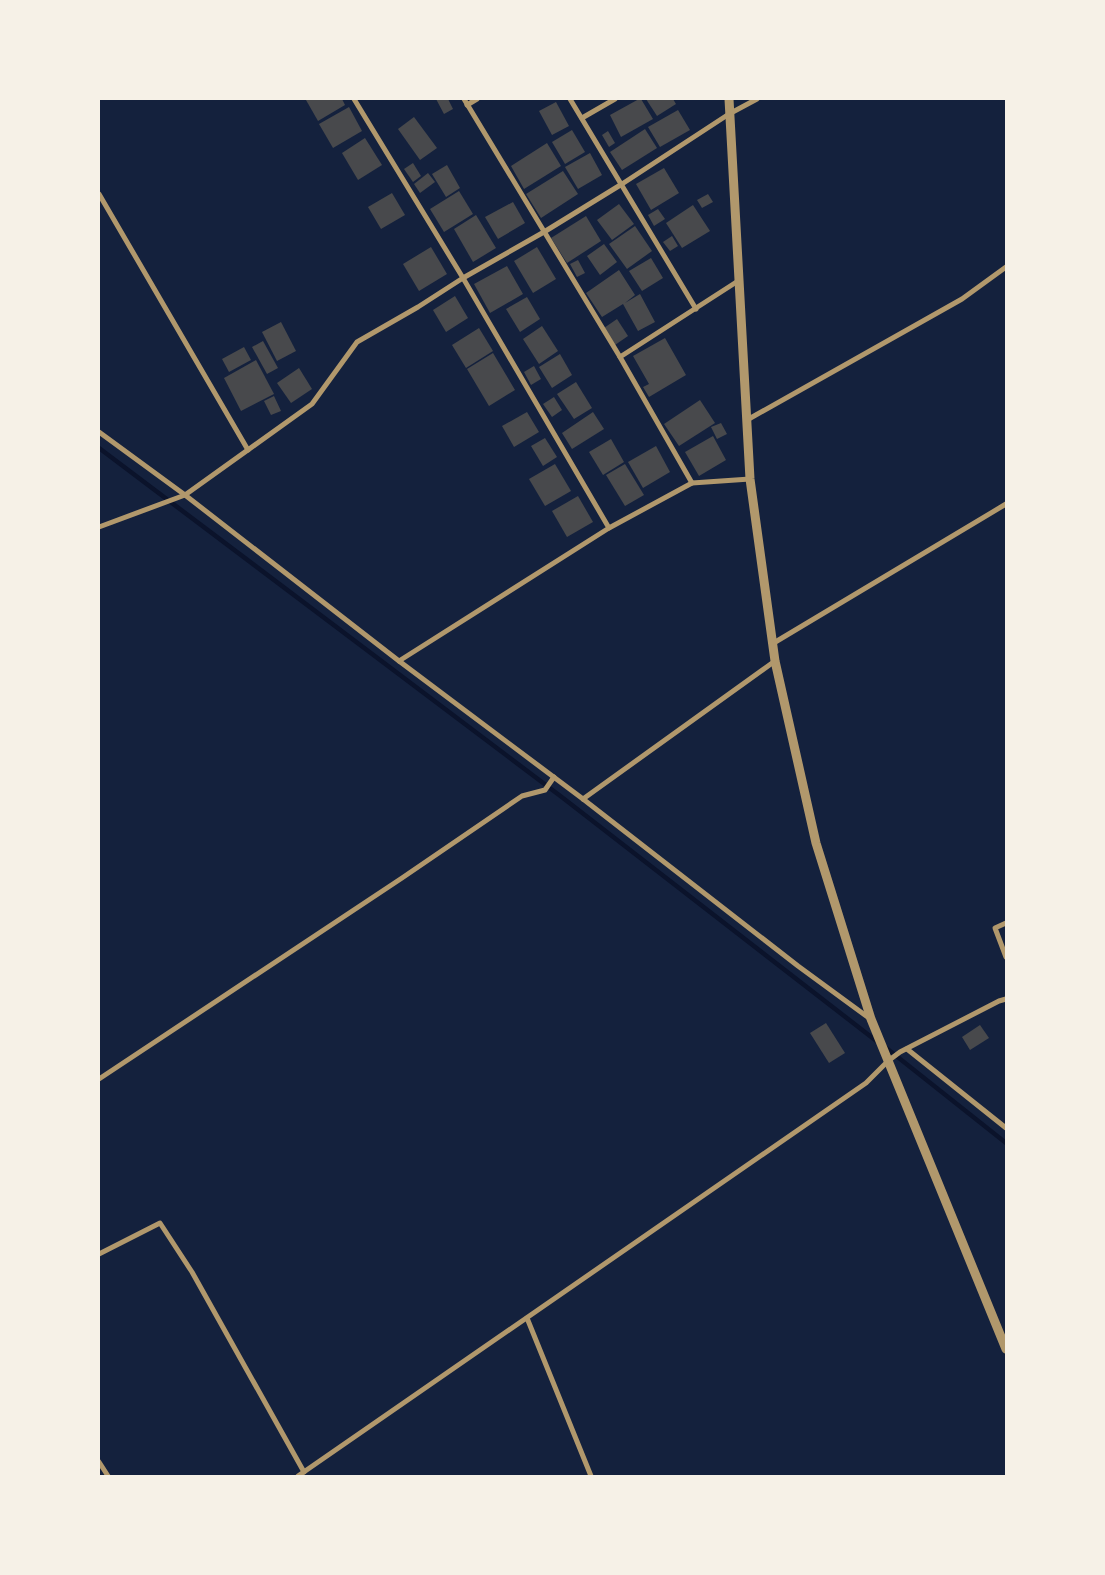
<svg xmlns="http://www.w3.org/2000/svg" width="1105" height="1575" font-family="Cabin,sans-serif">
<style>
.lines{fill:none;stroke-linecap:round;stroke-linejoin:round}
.stream{stroke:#0b132b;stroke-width:4.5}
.building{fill:#48494c}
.minor{stroke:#b1986c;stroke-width:5}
.tertiary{stroke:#b1986c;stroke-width:9}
</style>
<rect width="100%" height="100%" fill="#14213d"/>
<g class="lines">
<g class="stream">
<polyline points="99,448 563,798 879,1043"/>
<polyline points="885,1047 1006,1143"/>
</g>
</g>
<g class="building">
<polygon points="309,99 342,99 345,105 318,121 306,100"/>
<polygon points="436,99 448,99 453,109 444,114"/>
<polygon points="639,99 641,99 653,119 621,137 610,115"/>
<polygon points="646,99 673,99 676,104 657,116"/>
<polygon points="556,102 569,126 552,135 539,111"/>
<polygon points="349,107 362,131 333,148 319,124"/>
<polygon points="678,110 690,130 660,147 648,127"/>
<polygon points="414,117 437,148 420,160 398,129"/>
<polygon points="645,129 657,148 622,170 610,152"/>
<polygon points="572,130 585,152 565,164 552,142"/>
<polygon points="608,131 615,143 609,147 602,135"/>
<polygon points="365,138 382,165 358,180 342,153"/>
<polygon points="547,143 561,166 524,189 511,166"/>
<polygon points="590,153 602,175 578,189 565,167"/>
<polygon points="413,163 421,176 413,182 404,169"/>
<polygon points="447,165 460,188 446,197 432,174"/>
<polygon points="664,168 679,193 651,210 636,184"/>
<polygon points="563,171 578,194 541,218 526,194"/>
<polygon points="428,173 435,182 420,193 414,184"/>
<polygon points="459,191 473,214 444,232 430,209"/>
<polygon points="392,193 405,215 381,229 368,207"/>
<polygon points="708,194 713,202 702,208 697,200"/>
<polygon points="513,202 525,223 498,239 485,217"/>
<polygon points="619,204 634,224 612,240 597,220"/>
<polygon points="693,205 710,231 682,248 666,223"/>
<polygon points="658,209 665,219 654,226 648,215"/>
<polygon points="476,215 496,248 473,262 454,229"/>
<polygon points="586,216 601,241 567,263 551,238"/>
<polygon points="635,226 652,251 627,269 609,244"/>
<polygon points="672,236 678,246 670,251 663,242"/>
<polygon points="604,244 617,262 600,275 587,256"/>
<polygon points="431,247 447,274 419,291 403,264"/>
<polygon points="537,247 556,279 533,293 514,261"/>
<polygon points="651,258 663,278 642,291 629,271"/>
<polygon points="578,260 585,273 577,277 570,264"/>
<polygon points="507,266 523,294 490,313 474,284"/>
<polygon points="619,270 635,295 625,303 640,294 655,322 638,331 623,304 602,317 586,293"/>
<polygon points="455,296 468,318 446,332 433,310"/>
<polygon points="527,297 540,319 520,332 506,309"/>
<polygon points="617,319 628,336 615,345 604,328"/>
<polygon points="281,322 296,351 277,361 262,332"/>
<polygon points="542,326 558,351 539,364 523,339"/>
<polygon points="479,328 493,351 466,368 452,345"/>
<polygon points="665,338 686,375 649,397 643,387 649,384 633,356"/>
<polygon points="263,341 278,368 267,374 252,347"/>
<polygon points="244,347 251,360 229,372 222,359"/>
<polygon points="493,353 515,390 489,406 467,369"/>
<polygon points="560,354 572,375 552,388 539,367"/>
<polygon points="256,360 274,394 241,411 224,378"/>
<polygon points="534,366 541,379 531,385 524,372"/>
<polygon points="299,368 312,389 291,403 277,383"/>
<polygon points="576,382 592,408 574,419 557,394"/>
<polygon points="274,396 281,411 271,415 264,401"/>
<polygon points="554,397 562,410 552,417 543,404"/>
<polygon points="700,400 715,423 679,446 664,424"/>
<polygon points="527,412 539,432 514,447 502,426"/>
<polygon points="593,412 604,429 572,449 562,433"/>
<polygon points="721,423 727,434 717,439 711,427"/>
<polygon points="713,436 726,460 699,476 685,452"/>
<polygon points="545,438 557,457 543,466 531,446"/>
<polygon points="611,439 624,462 603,475 589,452"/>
<polygon points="656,446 670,472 643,488 628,462"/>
<polygon points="555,464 571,491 545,506 529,479"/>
<polygon points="625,464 644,495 625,506 606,475"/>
<polygon points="578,496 593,522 567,537 552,511"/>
<polygon points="826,1023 845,1053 829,1063 810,1033"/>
<polygon points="980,1025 989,1038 970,1050 962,1037"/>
</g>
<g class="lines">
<g class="minor">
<polyline points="354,99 463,278 609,528 692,483"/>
<polyline points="464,99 620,357 692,483 750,479"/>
<polyline points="570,99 696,309"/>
<polyline points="467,105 477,99"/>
<polyline points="582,118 615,99"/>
<polyline points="99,194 248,450"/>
<polyline points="620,357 738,281"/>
<polyline points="747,420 962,299 1006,267"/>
<polyline points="99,432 185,495 399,661 583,799 798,966 869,1018"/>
<polyline points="99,527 185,495 312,404 357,342 418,307 463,278 544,232 622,184 729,114 757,99"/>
<polyline points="772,644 1006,504"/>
<polyline points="399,661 609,528"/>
<polyline points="583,799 775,661"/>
<polyline points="1006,923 995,928 1006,957"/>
<polyline points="907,1049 1006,1128"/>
<polyline points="99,1079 402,878 522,796 545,790 554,777"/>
<polyline points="99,1254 160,1223 192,1272 304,1472"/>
<polyline points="527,1318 591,1476"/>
<polyline points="99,1462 108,1476"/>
<polyline points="298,1476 866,1083 888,1061 900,1052 999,1001 1006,999"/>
</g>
<polyline class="tertiary" points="729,99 750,479 775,661 816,843 871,1019 1006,1349"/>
</g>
<rect width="1105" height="1575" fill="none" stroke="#f6f1e7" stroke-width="200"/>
</svg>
